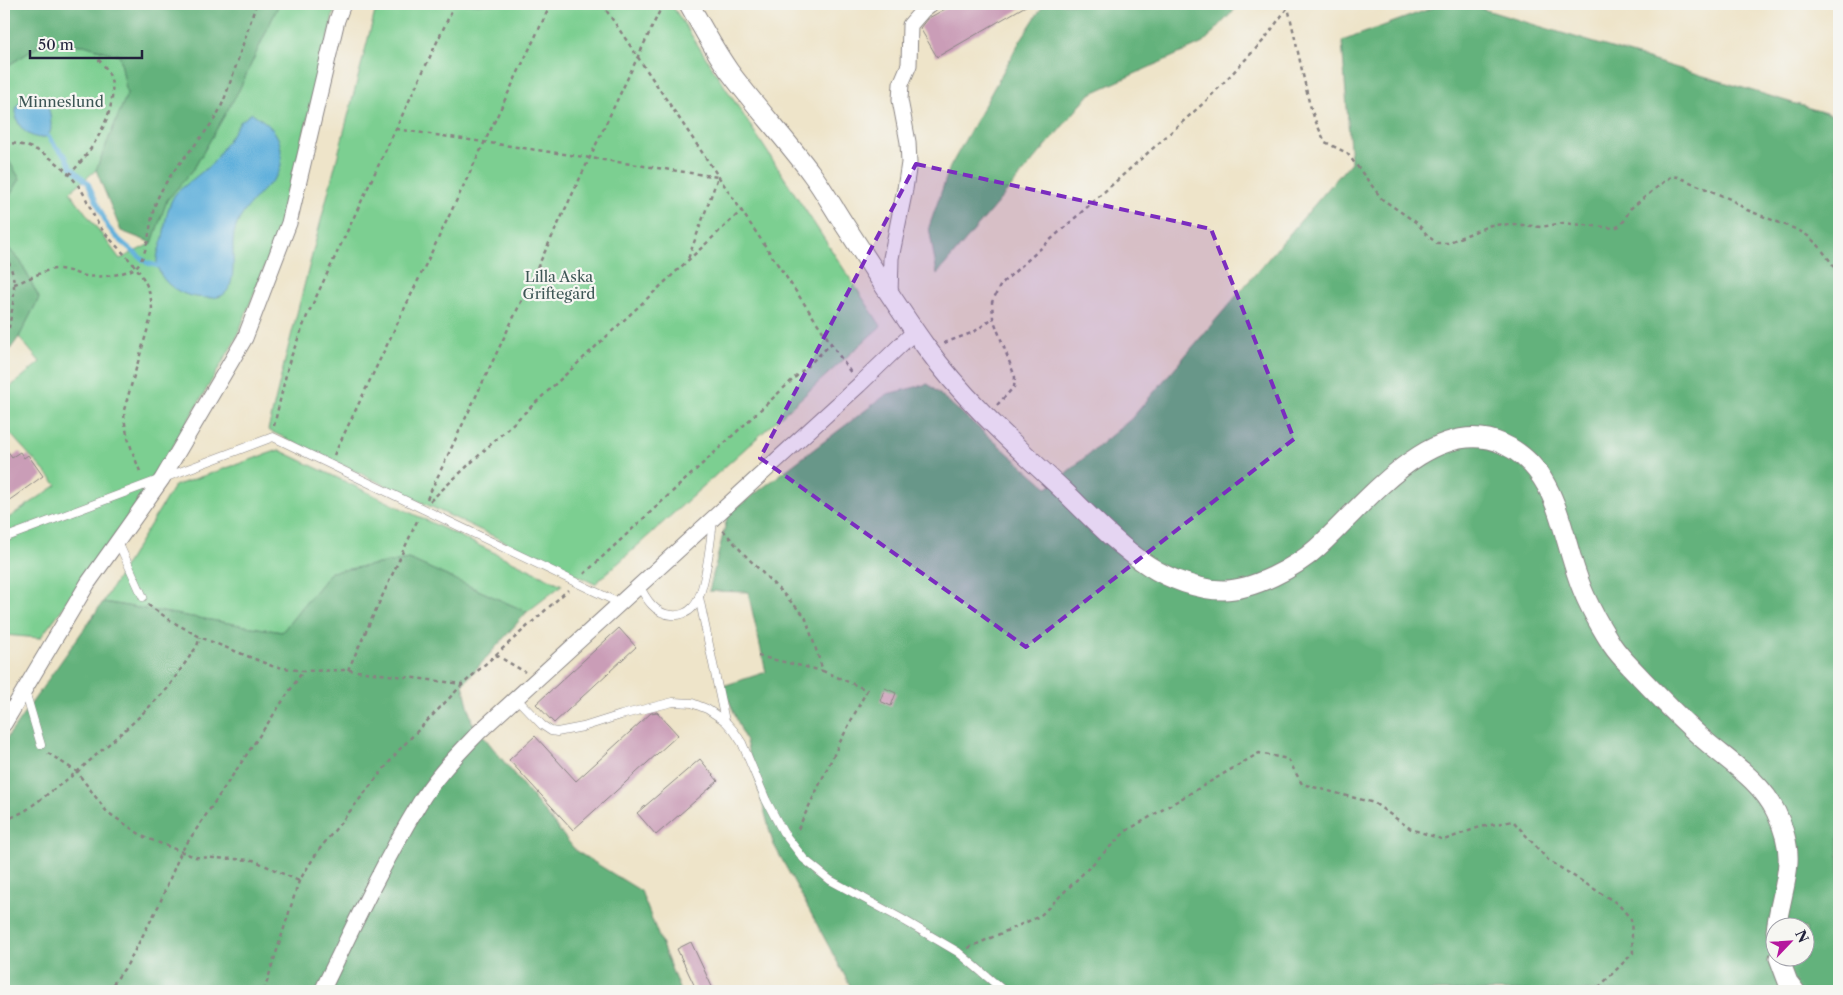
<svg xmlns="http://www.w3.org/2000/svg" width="1843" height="995" font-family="'Libre Caslon Text',serif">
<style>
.green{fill:#7bcf91;stroke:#4e7866}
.forest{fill:#64b27b;stroke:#436a5b;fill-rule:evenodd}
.water{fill:#62b1dc;stroke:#426a8c}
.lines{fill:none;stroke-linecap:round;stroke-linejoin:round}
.stream{stroke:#62b1dc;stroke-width:4.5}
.building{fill:#ca9db7}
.service-casing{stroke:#888382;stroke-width:9}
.minor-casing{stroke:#888382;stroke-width:17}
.tertiary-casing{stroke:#888382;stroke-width:21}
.path{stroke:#888382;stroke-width:2.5;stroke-dasharray:4 4;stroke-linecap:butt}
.service{stroke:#fff;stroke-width:8}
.minor{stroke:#fff;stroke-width:15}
.tertiary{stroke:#fff;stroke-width:19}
.marked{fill:#7b2cbf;fill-opacity:0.2;stroke:#7b2cbf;stroke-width:4;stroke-dasharray:10 6;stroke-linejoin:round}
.labels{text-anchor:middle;stroke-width:4.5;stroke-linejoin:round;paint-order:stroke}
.park-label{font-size:15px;fill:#3d5655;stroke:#f6f6f2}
</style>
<rect width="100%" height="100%" fill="#f6f6f2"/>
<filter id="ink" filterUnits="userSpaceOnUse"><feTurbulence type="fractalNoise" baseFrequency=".02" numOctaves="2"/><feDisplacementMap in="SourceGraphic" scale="10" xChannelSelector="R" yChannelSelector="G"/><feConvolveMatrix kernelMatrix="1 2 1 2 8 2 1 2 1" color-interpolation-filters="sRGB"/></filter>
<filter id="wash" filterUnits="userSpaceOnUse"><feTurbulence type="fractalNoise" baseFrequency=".0096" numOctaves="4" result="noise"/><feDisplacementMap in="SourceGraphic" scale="20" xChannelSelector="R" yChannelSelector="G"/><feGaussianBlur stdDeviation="1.12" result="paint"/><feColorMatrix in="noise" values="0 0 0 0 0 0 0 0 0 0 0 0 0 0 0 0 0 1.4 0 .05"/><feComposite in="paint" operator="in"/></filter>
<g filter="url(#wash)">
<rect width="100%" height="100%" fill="#eee4c9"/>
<g class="green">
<polygon points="279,4 336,4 282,222 236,339 158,472 82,583 40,638 4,635 4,521 57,485 4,427 4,392 40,362 19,337 39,298 21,262 4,243 4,205 20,179 4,153 4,68 44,43 84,45 120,56 127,94 96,170 70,192 120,259 152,243 167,200 193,170 239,90"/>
<polygon points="377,4 671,4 881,326 595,584 268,430 288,348"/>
<polygon points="279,450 562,585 527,612 409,559 331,572 282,632 103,602 174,486"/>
</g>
<g class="forest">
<polygon points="4,4 279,4 239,90 193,170 167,200 152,243 121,231 96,170 127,94 120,56 84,45 44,43 4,68"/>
<polygon points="1044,4 1240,4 1203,43 1090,94 937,274 929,227 950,167 1020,41"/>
<path d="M 1443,4 L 1466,4 L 1839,117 L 1839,991 L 853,991 L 773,843 L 746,742 L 723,686 L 766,672 L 748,592 L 709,591 L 728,514 L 887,394 L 928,384 L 1048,488 L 1131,419 L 1351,162 L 1342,41 ZM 1776,928 L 1806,928 L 1806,958 L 1776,958 Z"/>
<polygon points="4,153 20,179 4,205"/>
<polygon points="4,243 21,262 39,298 19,337 4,358"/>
<polygon points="409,559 527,612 463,684 472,722 576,851 641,891 680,991 4,991 4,742 103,602 282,632 331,572"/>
</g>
<g class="water">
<path d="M 35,95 C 48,97 51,114 51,126 C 52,148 16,137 16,112 C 16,101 26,97 35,95 Z"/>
<path d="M 252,113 C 267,123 279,131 281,150 C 281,156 282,163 280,169 C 277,179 267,185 261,192 C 251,203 239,216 235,230 C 229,247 240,283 223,295 C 215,299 205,298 197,297 C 178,295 155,279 157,258 C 158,249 163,241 164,232 C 166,218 168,204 176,193 L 213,163 L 240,122 Z"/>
</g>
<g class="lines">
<polyline class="stream" points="48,136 56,147 65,155 71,167 88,183 108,227 116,237 147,263 158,266"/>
</g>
<g id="blocks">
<g class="building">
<polygon points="954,4 1029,4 937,57 920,28 927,19"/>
<polygon points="4,446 12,457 20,452 24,458 28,455 43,476 4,504"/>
<polygon points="619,628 636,647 554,723 536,704"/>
<polygon points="885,688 896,693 891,706 880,701"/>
<polygon points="657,712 678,735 573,830 509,760 535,736 576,781 651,713"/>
<polygon points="700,759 718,781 656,835 637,813"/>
<polygon points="691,942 714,991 697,991 677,949"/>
</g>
</g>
</g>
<g filter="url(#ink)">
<use href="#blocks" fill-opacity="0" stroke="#888382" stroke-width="1"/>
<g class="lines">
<g class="service-casing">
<g id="service">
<polyline points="4,538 273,437 619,603"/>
<polyline points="118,542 143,597"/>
<path d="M 639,585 C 646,599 655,614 672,615 C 679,616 688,613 693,607 C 705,596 711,539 713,520"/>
<polyline points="699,597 725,721"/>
<polyline points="25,691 41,745"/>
<polyline points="516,698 542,725 551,731 557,732 583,727 621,715 673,702 692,703 707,709 725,721 734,731 742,743 766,800 783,832 804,859 830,880 900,918 958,952 1004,991"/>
</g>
</g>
<g class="minor-casing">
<g id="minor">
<polyline points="890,295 891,258 905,189 909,163 908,142 900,100 901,84 909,65 910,25 923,10 931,4"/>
<polyline points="4,724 88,583 162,479 245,338 289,223 337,20 343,4"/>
<path d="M 322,991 C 352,929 383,863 419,804 C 435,777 457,755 478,733 L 859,385 L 915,331"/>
</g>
</g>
<g class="tertiary-casing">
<g id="tertiary">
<path d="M 689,4 C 702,27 714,50 729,71 C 755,106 785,138 811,173 C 823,189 833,207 844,224 C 871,265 897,307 926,347 C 965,401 1016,446 1064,491 C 1091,517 1118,546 1149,566 C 1169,579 1199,590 1223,590 C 1253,590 1295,568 1317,548 C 1362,508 1432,412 1503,444 C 1556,468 1560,527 1577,575 C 1585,600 1598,623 1612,645 C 1620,657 1631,667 1641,678 C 1663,701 1685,724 1709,744 C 1733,764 1762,783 1776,812 C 1783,827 1789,846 1788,862 C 1787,885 1778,908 1776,931"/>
<polyline points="1779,958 1788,982 1795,991"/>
</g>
</g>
<g class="path">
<polyline points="602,4 851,373"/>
<polyline points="1289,4 1288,7 1309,102 1315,120 1325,142 1347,153 1382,199 1417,223 1429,237 1437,243 1447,243 1491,225 1513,224 1541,227 1563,223 1614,228 1619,226 1624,221 1630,209 1671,176 1678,177 1730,199 1747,210 1798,230 1808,236 1819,246 1839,273"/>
<polyline points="4,97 6,92"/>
<polyline points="396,129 718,177 688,259"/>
<path d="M 4,143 C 36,142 65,165 82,191 C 89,203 93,217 101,228 C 123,257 153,273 152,314 L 124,410 C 124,433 133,453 141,474"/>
<path d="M 69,175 C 95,149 136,87 95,57"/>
<path d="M 4,255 C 20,277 13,303 9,328"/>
<path d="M 14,284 C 29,280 44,269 57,269 C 68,269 76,274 86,276 C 99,278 119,275 131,270 C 149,263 149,222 155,205 C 167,171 196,148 215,118 C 224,104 228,87 234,72 C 241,49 249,27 256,4"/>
<polyline points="944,343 974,332 993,318"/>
<polyline points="997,405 1014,387 1015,377 993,318 992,302 1001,284 1207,100 1264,40 1288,7"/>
<polyline points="274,426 289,362 307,316 455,4"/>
<polyline points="334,455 551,4"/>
<polyline points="427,499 663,4"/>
<polyline points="430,501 741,211"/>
<polyline points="723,530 743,553 805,616 823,671 867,690 840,742 796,833"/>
<polyline points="584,574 831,344"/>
<polyline points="148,605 173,622 200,637 272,666 303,671 348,670 463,684"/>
<polyline points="496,655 525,672"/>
<polyline points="758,656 823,671"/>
<polyline points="348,670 418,519"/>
<polyline points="48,753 77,772 107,812 144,837 195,857 253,860 299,881"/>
<polyline points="4,821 25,811 77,772 136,720 167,689 197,646 200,637"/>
<polyline points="968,948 1040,916 1126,831 1259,753 1288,759 1302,784 1374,803 1411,829 1444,840 1480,827 1513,821 1548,860 1618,904 1631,919 1633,953 1595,991"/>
<polyline points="108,991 127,965 159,905 181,852 303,671"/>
<polyline points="264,991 299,881 318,851 399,750 463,684 568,590"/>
</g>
<use href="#service" class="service"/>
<use href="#minor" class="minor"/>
<use href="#tertiary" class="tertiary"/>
</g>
</g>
<path class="marked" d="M 916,164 L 1211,229 L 1294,439 L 1026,647 L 760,458 Z"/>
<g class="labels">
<g class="park-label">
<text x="61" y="107">Minneslund</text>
<text x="559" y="282">Lilla Aska<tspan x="559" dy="17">Griftegård</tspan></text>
</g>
</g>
<rect width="1843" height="995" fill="none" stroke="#f6f6f2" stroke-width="20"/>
<g transform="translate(1790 942) rotate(65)"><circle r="24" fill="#f6f6f2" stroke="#a1a1a9"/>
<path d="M0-4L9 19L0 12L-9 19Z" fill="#b5179e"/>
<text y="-8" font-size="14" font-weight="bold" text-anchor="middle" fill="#22223b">N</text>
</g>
<path d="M30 50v8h112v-8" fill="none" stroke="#22223b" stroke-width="2.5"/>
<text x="38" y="50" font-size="15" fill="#22223b" stroke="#f6f6f2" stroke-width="4" paint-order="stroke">50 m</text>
</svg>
